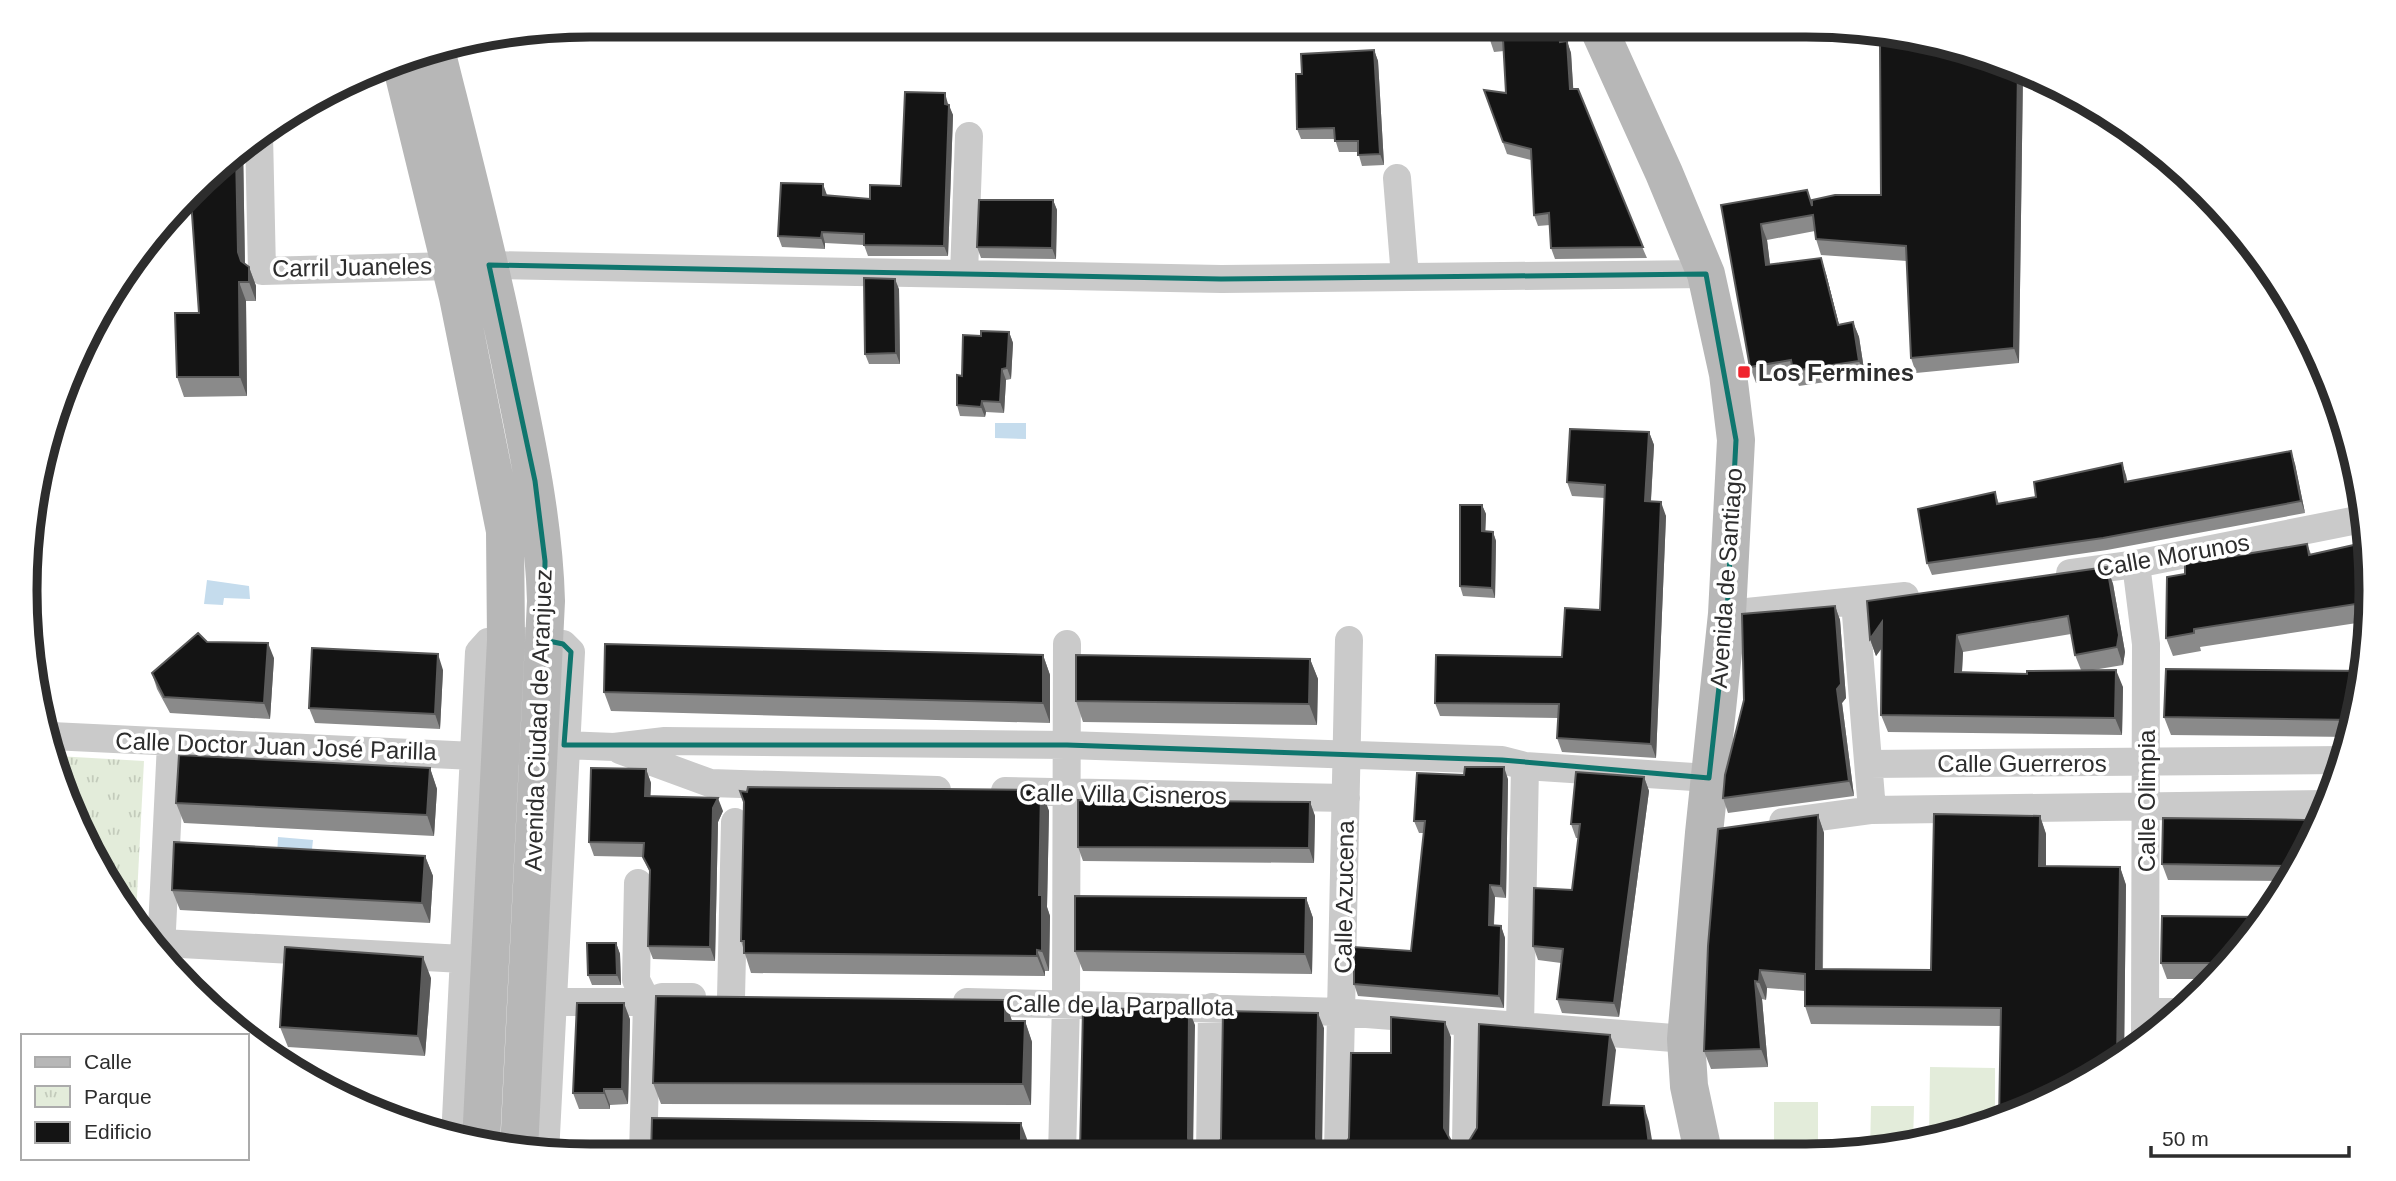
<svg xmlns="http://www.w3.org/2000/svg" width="2396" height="1181" font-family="Helvetica,sans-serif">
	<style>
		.park { fill: url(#park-tufts) }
		.garden { fill: #e3ecda }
		.water { fill: #c5dced }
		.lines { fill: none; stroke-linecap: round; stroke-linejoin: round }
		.street { stroke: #cacaca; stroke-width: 28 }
		.secondary { stroke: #b7b7b7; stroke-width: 38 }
		.wall { fill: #8a8a8a; fill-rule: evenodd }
		.shaded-wall { fill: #5a5a5a }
		.building { fill: #141414; stroke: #5a5a5a; stroke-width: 2 }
		.marked { fill: none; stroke: #0f766e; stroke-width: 5; stroke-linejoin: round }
		.poi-dot { fill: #f0242d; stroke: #fff; stroke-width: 2.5 }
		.labels { text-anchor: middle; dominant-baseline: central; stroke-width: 7; stroke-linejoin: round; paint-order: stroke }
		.street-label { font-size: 24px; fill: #2d2d2d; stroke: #fff }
		.poi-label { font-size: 24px; font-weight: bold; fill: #2d2d2d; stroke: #fff; text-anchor: start }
		.rim { fill: none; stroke: #2d2d2d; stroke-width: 9 }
	</style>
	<defs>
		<pattern id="park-tufts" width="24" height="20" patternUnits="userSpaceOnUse" patternTransform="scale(1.75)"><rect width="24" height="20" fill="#e3ecda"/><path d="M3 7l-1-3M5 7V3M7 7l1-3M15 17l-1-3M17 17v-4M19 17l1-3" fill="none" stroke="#c3cbbb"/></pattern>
	</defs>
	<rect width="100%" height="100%" fill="#fff"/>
	<path class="park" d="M57,756L144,761L136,915L83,840Z"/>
	<path class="garden" d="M1930,1067L1995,1068V1123L1929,1140Z
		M1774,1102H1818V1152H1774Z
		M1871,1106H1914L1913,1144L1870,1152Z"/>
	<path class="water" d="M995,423H1026V439L995,438Z
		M207,580L249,586L250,599L224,598L223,605L204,604Z
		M278,837L313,840L311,858L277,857Z"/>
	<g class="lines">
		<path class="street" d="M259,134L262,271L451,266
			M1397,178L1405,277
			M489,265L1221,279L1706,274
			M964,274L969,136
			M2136,564L2146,644L2145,1039
			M2070,573L2136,564L2367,518
			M1727,614L1905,596
			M51,736L474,756L564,745L614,747L665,741L1067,745L1502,760L1525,766L1709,778
			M620,750L710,783L937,790
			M1869,764L2343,760
			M1005,791L1346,798
			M1872,810L2327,804
			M1783,822L1872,810L1855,602
			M638,883L636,980L647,1002L643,1155
			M162,943L463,959
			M161,950L171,743
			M731,998L735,822
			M553,1002H647L662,997H692
			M967,1002L1341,1012L1686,1039
			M2145,1012H2176
			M1520,1026L1525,766
			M455,1139L479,652L488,642L506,640L563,644L571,652L545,1154
			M1466,1143L1468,1022
			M1338,1153L1349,640
			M1062,1154L1066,1004L1067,644
			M1210,1154L1212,1007"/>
		<path class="secondary" d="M1597,25L1664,173L1706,274L1728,374L1736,440L1727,614L1704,833L1686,1039L1689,1086L1703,1152
			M436,50C464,162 493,273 515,386C530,458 544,528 546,601L519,1150
			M400,59L458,297L505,531L506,640L481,1143"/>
	</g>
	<path class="wall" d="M1489,25H1561L1563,41H1567L1571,53L1573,89L1647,258L1555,259L1551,248L1550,225L1538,226L1534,215L1531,160L1507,154L1484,90L1506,93L1504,51L1494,52L1490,40Z
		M1952,44L2023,71L2019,363L1916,373L1911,358L1907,261L1821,255L1816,239L1815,231L1767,240L1770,265L1826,274L1839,325L1853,322L1859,337L1865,376L1799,386L1795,376L1756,383L1750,367L1721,205L1812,204L1881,195Z
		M1374,50L1378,61L1384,165L1362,166L1358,152H1339L1335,139H1301L1297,129L1302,74Z
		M948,105L953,115L948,256H868L864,245L825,243V249L782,247L778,236L827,196L870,199L901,186Z
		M243,145L245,264L249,267L256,286V301H246L247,396L184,397L177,377L199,313Z
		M1053,200L1057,210L1056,259L981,258L977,247Z
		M899,289L900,364H869L865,354Z
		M1009,332L1013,343L1011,379L1006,380L1004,413L986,412L985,417L960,416L957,405L962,376L981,336Z
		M1649,432L1654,445L1651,501L1666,516L1656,758L1562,752L1557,738L1558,718L1440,716L1435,703L1562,657L1600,610L1605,498L1572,496L1567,482Z
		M2122,463L2127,482L2295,464L2305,513L2107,550L1932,575L1927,563L1995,492L1999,504L2036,497Z
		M1482,505L1486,514L1485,531L1493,532L1496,541L1495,598L1463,596L1460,586Z
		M2367,542L2370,621L2200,647L2201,651L2173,656L2166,638L2307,544L2311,554Z
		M2107,567L2113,584L2125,652L2123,665L2093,670L2123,687L2122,735L1888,732L1881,715L1882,648L1876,656L1870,639ZM2071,634L2075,655L2081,670L2027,674L1962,672L1963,652Z
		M1835,606L1840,620L1846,698L1842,703L1854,796L1728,813L1723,798Z
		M207,642L274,658L270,719L170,713L157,689L152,673Z
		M1043,655L1050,675V723L611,711L604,692Z
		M1310,659L1318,679L1317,725L1083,722L1076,701Z
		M443,670L440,729L315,723L309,708Z
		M2363,671L2352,737L2171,735L2164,717Z
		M430,768L437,789L434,836L184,823L176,803Z
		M646,769L651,783L650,796L723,811L718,822L715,961L653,959L648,946L650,873L643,857L594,856L589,842Z
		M1644,777L1649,791L1619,1017L1562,1013L1557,999L1561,963L1538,960L1533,946L1572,890L1579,838H1576L1571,824Z
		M1508,779L1506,898L1495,897L1494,925L1501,926L1505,938L1504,1008L1358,996L1354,984L1411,951L1424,833H1419L1414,821Z
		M1041,790L1049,811L1047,907L1050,916L1049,971H1045V976L751,973L741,941Z
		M1310,802L1315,816L1314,863L1083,861L1078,847Z
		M1818,815L1824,833L1823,969L1931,970L2040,816L2046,834V866L2120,867L2126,885L2124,1058L2120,1061L2001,1026L1811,1024L1805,1006V991L1767,988L1766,1000L1762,999L1768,1067L1711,1069L1704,1051Z
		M2313,840L2286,881L2168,880L2162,864Z
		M425,856L433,876L430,923L180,910L172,890Z
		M1306,898L1313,918L1312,974L1083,971L1075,951Z
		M616,943L620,954L621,985H592L588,975Z
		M2161,963H2231L2213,979H2167Z
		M431,978L425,1056L288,1047L280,1027Z
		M1005,1000L1012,1021H1025L1032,1042L1031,1105L661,1104L653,1083Z
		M630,1019L628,1104L610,1105V1109H579L573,1093Z"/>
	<path class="shaded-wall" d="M1558,25H1561L1564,53L1560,42Z
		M1567,41L1571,53L1574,100L1570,89Z
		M1374,50L1378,61L1384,165L1380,154Z
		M2018,68L2023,71L2019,363L2014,348Z
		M945,93L948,104V114L945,104Z
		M949,105L953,115L948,256L944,246Z
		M243,145L245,271L238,252L236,152Z
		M823,184L827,195L826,206L823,195Z
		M1053,200L1057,210L1056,259L1052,248Z
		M1761,224L1767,240L1772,280L1766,265Z
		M822,232L825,243V249L821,238Z
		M1821,258L1826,274L1843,340L1838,325Z
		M249,267L256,286V301L249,282Z
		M895,279L899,289L900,364L896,353Z
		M239,282L246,301L247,396L240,377Z
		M1853,322L1859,337L1865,376L1859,361Z
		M1009,332L1013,343L1011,379L1007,368Z
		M1002,369L1006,380L1004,413L1000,402Z
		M982,401L986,412L985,417L981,407Z
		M1649,432L1654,445L1650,515L1645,501Z
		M2291,451L2295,464L2305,513L2301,501Z
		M2122,463L2126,475L2130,494L2125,482Z
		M1661,502L1666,516L1656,758L1651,744Z
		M1482,505L1486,514L1485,541L1482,531Z
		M1493,532L1496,541L1495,598L1492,588Z
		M2107,567L2113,584L2125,652L2123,665L2117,647Z
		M1835,606L1840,620L1846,698L1842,703L1854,796L1849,781L1837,689Z
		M1882,622L1888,639L1876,656L1870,639Z
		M1957,635L1963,652L1961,689L1955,672Z
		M268,643L274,658L270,719L264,703Z
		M438,654L443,670L440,729L435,714Z
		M1043,655L1050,675V723L1043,703Z
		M1310,659L1318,679L1317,725L1309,704Z
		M2116,670L2123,687L2122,735L2115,718Z
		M1504,767L1508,779L1506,898L1501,886Z
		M430,768L437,789L434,836L427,815Z
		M646,769L651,783L650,809L645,796Z
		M1644,777L1649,791L1619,1017L1614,1003Z
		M1041,790L1049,811L1047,907L1050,916L1049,971L1042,951L1039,895Z
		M718,798L723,811L718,822L715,961L710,947L713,808Z
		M1310,802L1315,816L1314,863L1309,848Z
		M1818,815L1824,833L1822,987L1816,969Z
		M2040,816L2046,834V884L2039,866Z
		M425,856L433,876L430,923L422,903Z
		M2120,867L2126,885L2124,1058L2117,1062Z
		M1490,885L1495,897L1493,937L1489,925Z
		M1306,898L1313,918L1312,974L1305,954Z
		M1501,926L1505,938L1504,1008L1499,996Z
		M616,943L620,954L621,985L617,975Z
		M1037,950L1045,971V976L1037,956Z
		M423,957L431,978L425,1056L418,1036Z
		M1760,970L1767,988L1766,1000L1759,982Z
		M1755,981L1762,999L1768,1067L1761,1049Z
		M1005,1000L1012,1021H1005Z
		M624,1003L630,1019L628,1104L622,1089Z
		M1189,1010L1195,1025L1193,1154L1188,1138Z
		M1318,1013L1324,1028L1322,1153L1316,1137Z
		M1025,1021L1032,1042L1031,1105L1023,1084Z
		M1445,1022L1451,1037L1449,1143L1444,1128Z
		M1610,1035L1616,1050L1608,1120L1603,1105Z
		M604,1089L610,1105V1109L604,1093Z
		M1644,1106L1649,1122L1654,1152H1650Z
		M1021,1123L1030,1147V1154H1021Z"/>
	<path class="building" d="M1489,25H1558L1560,42L1567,41L1570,89H1578L1643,247L1551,248L1549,213L1534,215L1531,149L1503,142L1484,90L1506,93L1503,39L1490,40Z
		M1938,41L1952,44L2018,68L2014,348L1911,358L1906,246L1816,239L1813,215L1761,224L1766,265L1821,258L1838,325L1853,322L1859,361L1793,371L1791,360L1750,367L1721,205L1807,190L1812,206V200L1835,195H1881L1880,42Z
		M1374,50L1380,154L1358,155V141H1335L1334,128L1297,129L1296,74H1302L1301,54Z
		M905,92L945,93V104L949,105L944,246L864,245V234L822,232L821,238L778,236L781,183L823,184V195L870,199V185L901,186Z
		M236,152L238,252L241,261L249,267V282H239L240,377H177L175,313H199L191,200Z
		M979,200H1053L1052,248L977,247Z
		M864,278L895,279L896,353L865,354Z
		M981,331L1009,332L1007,368L1002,369L1000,402L982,401L981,407L957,405V375L962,376L963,335L981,336Z
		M1570,429L1649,432L1645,501L1661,502L1651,744L1557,738L1559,704L1435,703L1436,655L1562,657L1565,608L1600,610L1605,485L1567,482Z
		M2291,451L2301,501L2103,538L1927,563L1918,509L1995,492L1997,504L2036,497L2034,482L2122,463L2125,482Z
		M1460,505H1482V531L1493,532L1492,588L1460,586Z
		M2367,542L2369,602L2194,629V633L2166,638L2167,577L2185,574V564L2307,544L2309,555Z
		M2107,567L2119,635L2117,647L2075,655L2068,616L1957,635L1955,672L2027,674V671L2116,670L2115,718L1881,715L1882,622L1870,639L1867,601Z
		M1835,606L1841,684L1837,689L1849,781L1723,798L1725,775L1744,700L1742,614Z
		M198,633L207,642L268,643L264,703L164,697L152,673Z
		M605,644L1043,655V703L604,692Z
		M312,648L438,654L435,714L309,708Z
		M1076,655L1310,659L1309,704L1076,701Z
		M2166,669L2363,671L2355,720L2164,717Z
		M179,755L430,768L427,815L176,803Z
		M1465,767H1504L1501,886L1490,885L1489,925L1501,926L1499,996L1354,984V947L1411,951L1425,821H1414L1417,773L1464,775Z
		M591,768L646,769L645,796L718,798L713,808L710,947L648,946L650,870L643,857L644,843L589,842Z
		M1576,772L1644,777L1614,1003L1557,999L1563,949L1533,946L1534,888L1572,890L1580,824H1571Z
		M748,787L1041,790L1039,895H1042V951L1037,950V956L744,953V941H741L744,802L740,791L747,792Z
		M1078,800L1310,802L1309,848L1078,847Z
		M1934,814L2040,816L2039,866L2120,867L2117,1062L1999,1121L2001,1008L1805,1006V974L1760,970L1759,982L1755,981L1761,1049L1704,1051L1708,946L1718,829L1818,815L1816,969L1931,970Z
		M2163,818L2321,820L2313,840L2296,866L2162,864Z
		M174,842L425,856L422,903L172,890Z
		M1075,896L1306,898L1305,954L1075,951Z
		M2162,916L2262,917L2231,963H2161Z
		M587,943H616L617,975H588Z
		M285,947L423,957L418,1036L280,1027Z
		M656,996L1005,1000V1021H1025L1023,1084L653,1083Z
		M577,1003H624L622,1089H604V1093H573Z
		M1083,1008L1189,1010L1188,1138L1190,1147L1201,1154H1080Z
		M1223,1011L1318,1013L1316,1137L1318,1146L1330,1153L1209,1154L1213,1152L1221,1139Z
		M1391,1017L1445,1022L1444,1128L1451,1141L1459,1144L1469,1141L1477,1128L1479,1024L1610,1035L1603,1105L1644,1106L1650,1152L1334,1153L1341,1152L1349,1138L1351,1053H1391Z
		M652,1118L1021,1123V1154L651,1155Z"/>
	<path class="marked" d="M489,265L1221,279L1706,274L1736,440L1727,614L1709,778L1502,760L1067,745H564L571,652L563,644L544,640L545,561L535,481Z"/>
	<rect class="poi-dot" x="1737" y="365" width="14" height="14" rx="3.5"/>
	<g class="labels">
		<g class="street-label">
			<text transform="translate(352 267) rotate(-1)">Carril Juaneles</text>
			<text transform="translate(2173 555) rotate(-10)">Calle Morunos</text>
			<text transform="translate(1726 578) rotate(-86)">Avenida de Santiago</text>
			<text transform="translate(538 720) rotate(-88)">Avenida Ciudad de Aranjuez</text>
			<text transform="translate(276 746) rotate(2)">Calle Doctor Juan José Parilla</text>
			<text x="2022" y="763">Calle Guerreros</text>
			<text transform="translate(1123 794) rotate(1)">Calle Villa Cisneros</text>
			<text transform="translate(2146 801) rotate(-90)">Calle Olimpia</text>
			<text transform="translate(1344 897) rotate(-89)">Calle Azucena</text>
			<text transform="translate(1120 1005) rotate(1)">Calle de la Parpallota</text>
		</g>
		<g class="poi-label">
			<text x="1758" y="372">Los Fermines</text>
		</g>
	</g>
	<path d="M0 0H2396V1181H0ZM590 37H1806A553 553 0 0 1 2359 590V591A553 553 0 0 1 1806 1144H590A553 553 0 0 1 37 591V590A553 553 0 0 1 590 37Z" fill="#fff" fill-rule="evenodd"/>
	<path class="rim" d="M590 37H1806A553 553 0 0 1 2359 590V591A553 553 0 0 1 1806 1144H590A553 553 0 0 1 37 591V590A553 553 0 0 1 590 37Z"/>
	<rect x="21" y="1034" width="228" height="126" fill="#ffffff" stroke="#ababab" stroke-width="2"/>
	<rect x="35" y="1057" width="35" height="10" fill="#b7b7b7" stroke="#ababab" stroke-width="2"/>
	<text x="84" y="1069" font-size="21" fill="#2d2d2d">Calle</text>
	<rect x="35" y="1086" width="35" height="21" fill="url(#park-tufts)" stroke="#ababab" stroke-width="2"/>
	<text x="84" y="1104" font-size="21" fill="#2d2d2d">Parque</text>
	<rect x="35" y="1122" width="35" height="21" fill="#141414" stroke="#ababab" stroke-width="2"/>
	<text x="84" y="1139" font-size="21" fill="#2d2d2d">Edificio</text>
	<path d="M2151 1146v10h198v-10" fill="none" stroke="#2d2d2d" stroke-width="3.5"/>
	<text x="2162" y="1146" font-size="21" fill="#2d2d2d" stroke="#ffffff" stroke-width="5" paint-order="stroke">50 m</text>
</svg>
